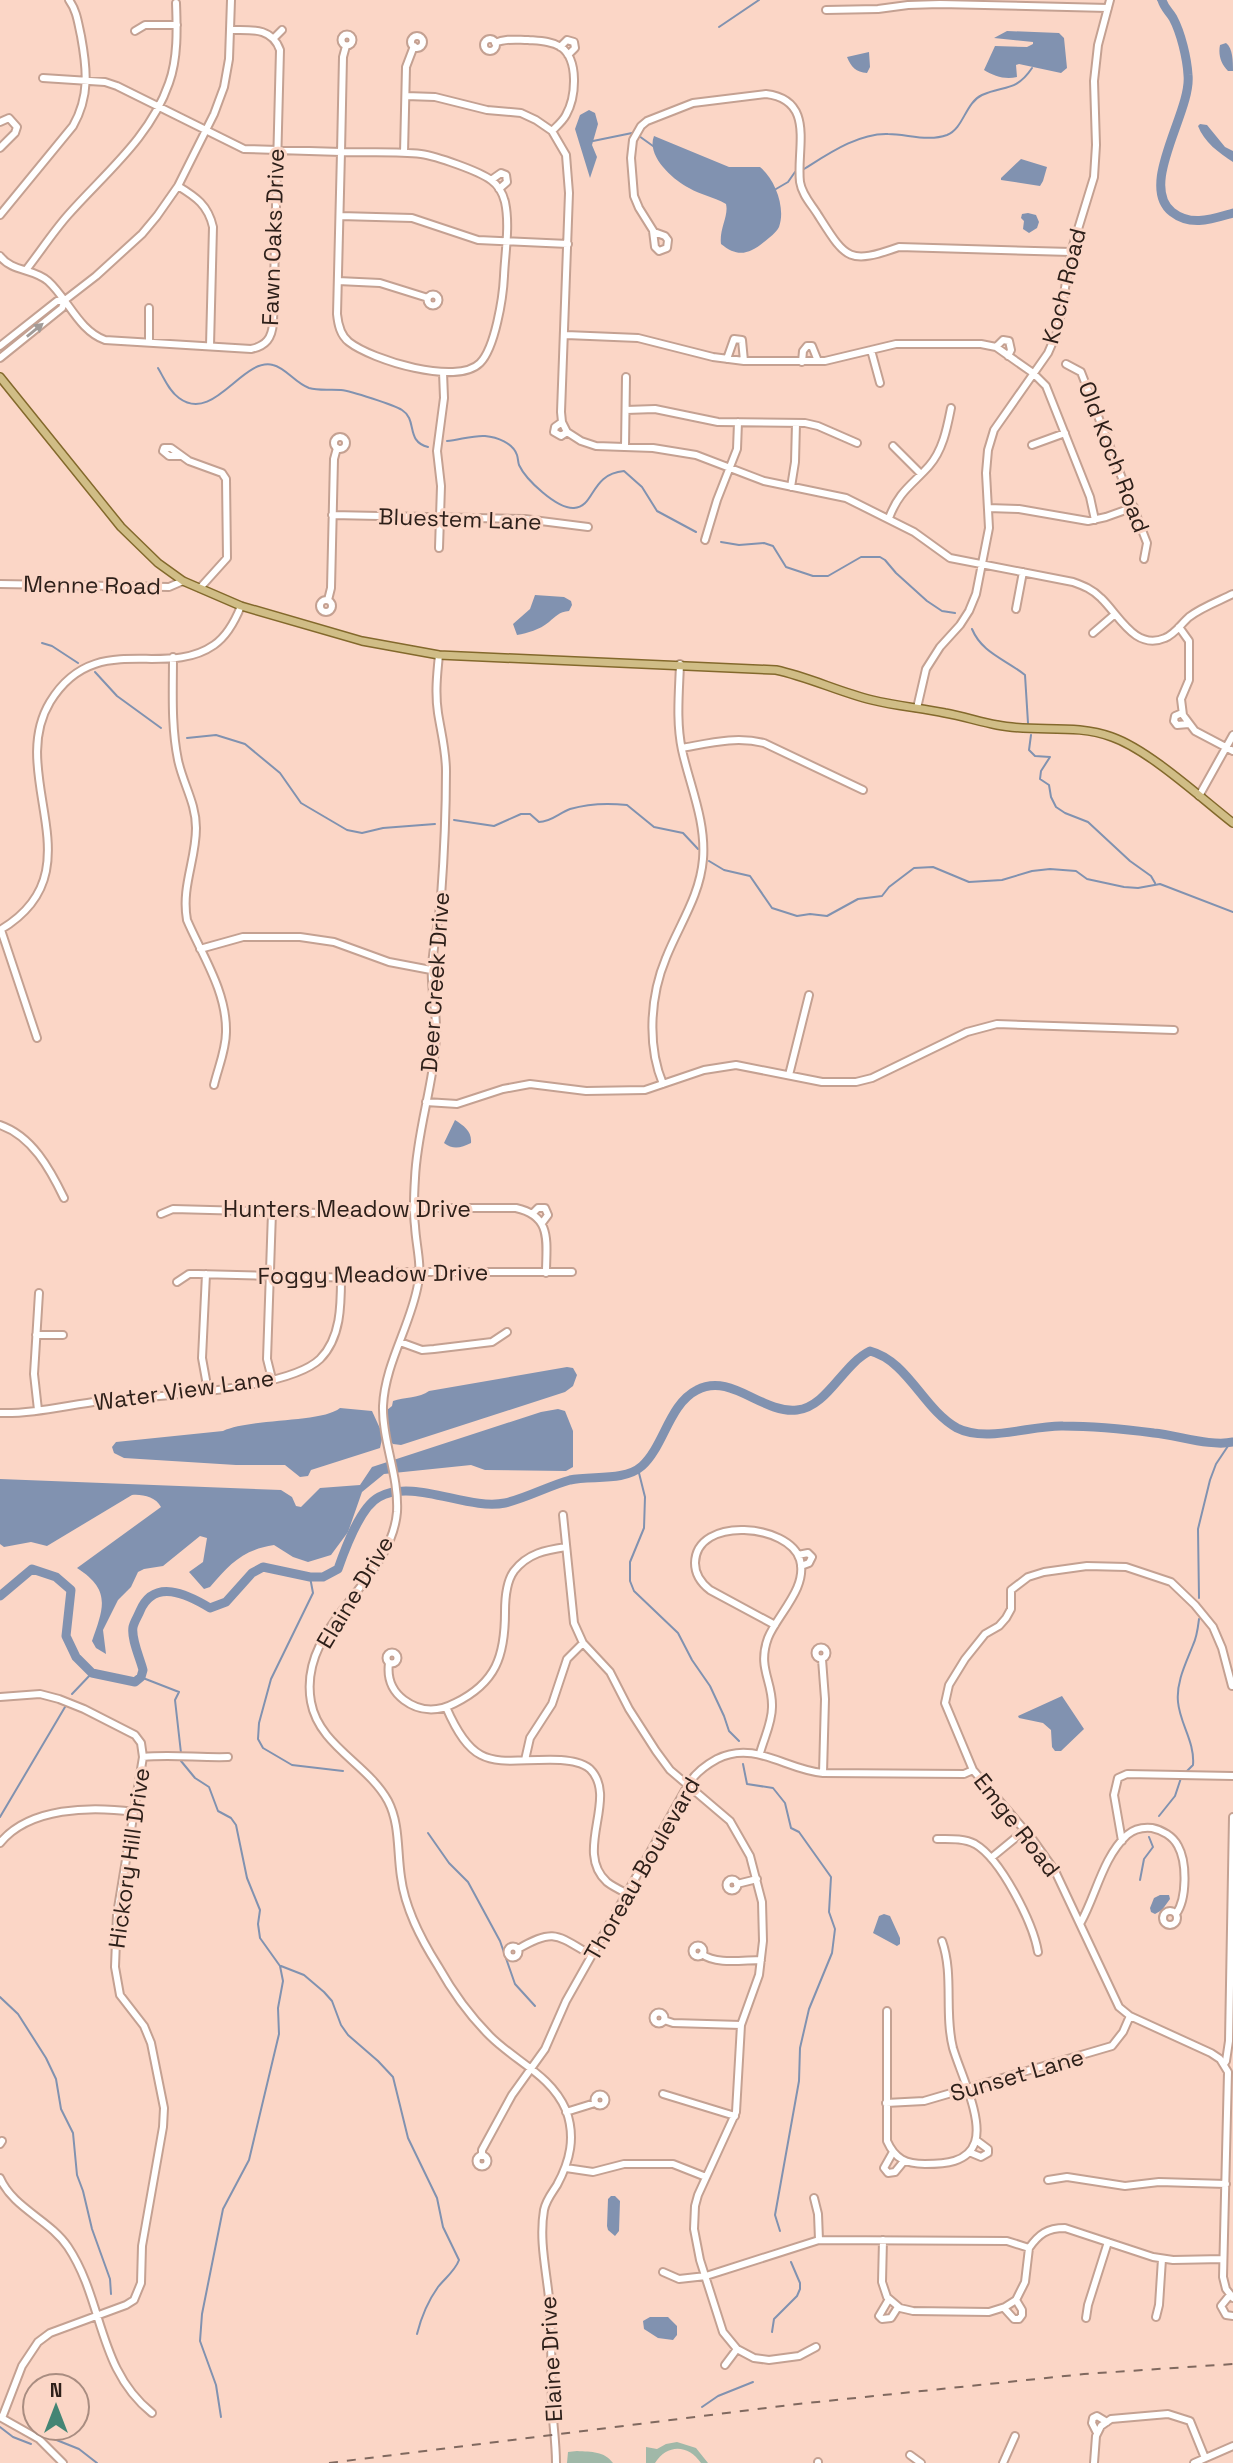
<svg xmlns="http://www.w3.org/2000/svg" width="1233" height="2463" font-family="'Space Grotesk',sans-serif">
	<style>
		.green { fill: #a0b8a8 }
		.water { fill: #8192b0 }
		.lines { fill: none; stroke-linecap: round; stroke-linejoin: round }
		.stream { stroke: #8192b0; stroke-width: 2 }
		.river { stroke: #8192b0; stroke-width: 9 }
		.minor-casing { stroke: #c4a192; stroke-width: 10 }
		.major-casing { stroke: #83692c; stroke-width: 10 }
		.minor { stroke: #fff; stroke-width: 6 }
		.major { stroke: #d0bd86; stroke-width: 7 }
		.rail { stroke: #80695f; stroke-width: 2; stroke-dasharray: 9 9; stroke-linecap: butt }
		.oneway { fill: #a19b98 }
		.labels { text-anchor: middle; dominant-baseline: central; stroke-width: 6; stroke-linejoin: round; paint-order: stroke }
		.street-label { font-size: 23px; fill: #2e201a; stroke: #fbd6c6 }
	</style>
	<rect width="100%" height="100%" fill="#fbd6c6"/>
	<path class="green" d="M677,2442L696,2448L708,2463H701C688,2444 667,2444 655,2463H646V2447L657,2449L666,2444Z
		M577,2451C592,2452 604,2451 613,2463H567L568,2452Z"/>
	<path class="water" d="M1007,31L1059,33L1064,38L1067,68L1061,73L1019,64L1016,65L1017,77C1005,80 994,76 984,70L995,46L1027,47L1033,44V42L994,38Z
		M1226,43C1233,48 1233,62 1233,71H1228C1221,64 1218,55 1220,45Z
		M869,52L870,67L867,73C856,72 851,67 847,57Z
		M589,110L595,113L598,124L592,145L597,157L590,178L575,129L580,115Z
		M1200,124L1207,125L1225,147L1233,151V162C1219,153 1204,142 1198,126Z
		M654,136L729,167H760C775,179 786,208 779,227C776,233 769,238 764,242C748,255 737,257 721,244C719,229 729,216 726,204C714,197 701,195 689,188C673,180 646,156 654,136Z
		M1021,159L1047,167L1043,181L1040,186L1001,180V178Z
		M1028,213L1036,215L1039,222L1037,228L1029,233L1023,229L1024,221L1021,218L1022,214Z
		M535,595L564,597L571,601L572,605L569,611C559,612 556,616 549,622C539,630 528,633 517,635L513,624L530,609Z
		M455,1120C464,1126 472,1131 471,1143C461,1148 453,1150 444,1143Z
		M567,1367L573,1368L577,1375L573,1386L565,1392L401,1445L393,1444L390,1441L386,1417L387,1410L392,1406L393,1401C404,1397 420,1398 429,1391Z
		M340,1408L372,1411L383,1435L380,1448L311,1470L308,1476L300,1477L285,1465H236L124,1458L114,1453L112,1447L116,1442L223,1431C251,1418 322,1423 340,1408Z
		M558,1409L565,1411L573,1431V1467L566,1471L485,1470L471,1465L384,1474L362,1492L348,1532L331,1555L308,1562L293,1557L274,1545C242,1550 230,1564 210,1587L204,1589L189,1572L203,1562L207,1538L200,1536L163,1566L144,1569L138,1572L131,1587L118,1600L103,1630L106,1654L96,1648L92,1641C104,1607 111,1590 77,1568L161,1507C156,1497 142,1494 132,1495L47,1546L31,1542L4,1547L0,1544V1479L281,1490L292,1497L296,1506L301,1507L320,1488L360,1485L372,1467L541,1412Z
		M1062,1696L1084,1729L1061,1751H1055L1052,1747L1051,1730L1043,1723L1019,1718L1018,1716Z
		M1160,1895H1169L1170,1899L1162,1910L1155,1914L1151,1912L1150,1908L1154,1898Z
		M884,1914L890,1916L900,1938V1944L897,1946L873,1933L879,1916Z
		M611,2196H615L620,2201L619,2231L615,2236L608,2230L607,2226L608,2199Z
		M650,2317H668L677,2326V2335L673,2340L658,2338L644,2329L643,2321Z"/>
	<g class="lines">
		<path class="stream" d="M1158,0L1164,7
			M719,27L759,0
			M639,136L653,146
			M593,141L632,133
			M804,169C828,154 858,133 888,134C907,134 928,142 947,135C964,128 965,103 982,95C1004,85 1016,92 1032,68
			M776,189L788,182L795,172
			M158,368C164,378 169,391 179,398C214,424 242,357 273,365C286,368 295,383 309,388C319,391 330,389 341,390C351,391 394,405 402,410C418,420 405,441 428,447
			M447,441C459,440 474,435 485,436C497,437 513,443 517,455C518,458 518,462 519,465C526,480 557,509 574,508C595,507 590,474 624,471L642,487L657,511L696,532
			M721,542L739,545L764,543L773,546L786,567L813,576H828L861,557H880L885,560L896,573L927,601L942,611L955,613
			M972,629C982,653 1005,659 1025,675L1028,723
			M42,643L52,646L78,663
			M95,672L117,696L161,728
			M1031,735L1029,750L1035,756L1050,757L1041,771L1040,779L1049,785L1051,797L1056,807L1065,813L1088,822L1130,861L1151,876L1155,883
			M187,738L216,735L245,744L280,773L301,803L347,830L362,833L383,828L435,824
			M454,820L494,826L521,814H530L539,822C551,822 559,813 570,809C587,804 609,803 627,805L654,827L683,833L698,849
			M709,861L724,870L750,876L772,908L797,916L810,914L827,916L858,899L882,896L889,887L914,868L933,867L969,882L1002,880L1032,871L1050,869L1076,871L1087,879L1124,887L1138,888L1160,884L1233,912
			M638,1469L645,1497L644,1528L630,1562V1581L634,1591L678,1633L692,1660L710,1686L724,1716L729,1731L739,1741
			M310,1577L313,1593L271,1679L259,1723L258,1739L263,1748L292,1765L343,1771
			M1199,1598L1198,1529L1210,1480L1216,1464L1230,1443
			M135,1682L143,1678L179,1692L175,1700L181,1753
			M72,1694L92,1673
			M181,1761L195,1778L209,1787L218,1811L231,1818L236,1825L247,1878L260,1910L258,1924L260,1938L280,1966L283,1981L278,2008L279,2034L249,2160L223,2209L202,2314L200,2341L216,2385L221,2417
			M743,1764L747,1784L773,1788L785,1803L791,1828L799,1832L831,1877L829,1912L835,1929L832,1953L809,2009L800,2048L799,2081L775,2215L780,2231
			M1185,1773L1193,1765C1195,1742 1180,1724 1178,1702C1176,1682 1186,1663 1193,1645C1197,1637 1198,1627 1199,1619
			M1159,1816L1175,1796L1181,1778
			M0,1817L65,1707
			M428,1833L449,1863L468,1882L500,1941L515,1984L535,2006
			M1140,1880L1144,1859L1153,1847L1149,1837
			M281,1966L304,1975L324,1992L332,2001L341,2025L348,2035L378,2061L393,2077L408,2138L437,2198L443,2227L459,2260C455,2271 445,2278 438,2287C428,2301 421,2318 417,2334
			M0,1997L18,2014L46,2058L56,2079L61,2109L73,2133L77,2175L83,2191L92,2229L110,2279L111,2294
			M772,2332L774,2319L797,2296L800,2289V2283L791,2262
			M702,2407L718,2396L753,2382
			M0,2427L13,2437L31,2444
			M44,2435L79,2449L97,2463"/>
		<path class="river" d="M1162,0C1164,8 1169,11 1173,18C1181,33 1187,58 1188,75C1192,111 1138,185 1172,212C1191,227 1212,219 1233,213
			M0,1596L32,1569L56,1577L71,1590L66,1636L76,1657L92,1673L135,1682L141,1677L143,1670C140,1658 131,1639 133,1627C134,1622 138,1616 140,1611C154,1578 187,1594 210,1608L226,1602L252,1573L263,1567L310,1577H323L338,1569C345,1549 360,1507 379,1497C414,1478 468,1511 505,1503C527,1498 548,1486 570,1480C591,1475 624,1482 642,1466C664,1446 669,1404 697,1390C731,1372 762,1414 797,1410C827,1407 843,1364 870,1351C908,1361 923,1409 957,1428C986,1443 1032,1425 1063,1426C1093,1426 1124,1429 1154,1433C1177,1435 1211,1447 1233,1442"/>
		<defs>
			<path id="minor" d="M826,10L878,9L908,5L940,4L1108,8
				M135,31L145,25H177
				M341.5 40a5.5 5.5 0 1 1 11 0a5.5 5.5 0 1 1-11 0Z
				M411 42a6 6 0 1 1 12 0a6 6 0 1 1-12 0Z
				M274,38L282,30
				M484 45a6 6 0 1 1 12 0a6 6 0 1 1-12 0Z
				M495,43C506,38 517,40 528,40C540,41 551,41 561,47C579,60 576,97 566,115C563,121 557,126 552,131
				M560,47L567,40L574,42L575,48L568,55
				M43,78L105,82L117,86L244,149L341,152L343,57L346,46
				M406,96L435,97L487,110L521,113L536,120L552,131L566,155L569,193L561,412L562,422L567,432L581,441L596,446L653,448L696,455L764,481L846,498L914,532L950,558L1073,582C1084,586 1092,589 1101,598C1119,615 1135,651 1165,638C1175,634 1181,624 1189,617C1202,607 1219,601 1233,594
				M0,122L9,118L17,127L15,133L0,148
				M341,152C367,153 395,151 421,154C436,156 479,171 491,180C498,185 503,194 505,202C510,225 505,253 504,276C503,298 495,348 480,363C457,386 372,360 349,342C340,335 338,324 337,314Z
				M404,153L406,67L414,46
				M491,180L501,173L506,175L507,182L499,189
				M178,186C196,197 208,205 213,227L210,346
				M0,215L73,126C90,96 87,69 81,36C78,23 77,11 69,0
				M340,216L412,218L478,240L568,244
				M653,231L655,247L659,251L667,248L668,240L665,236L654,232L639,208L634,196L631,158L633,140L641,126L647,121L693,103L766,94C816,100 796,149 800,182C802,195 812,205 818,215C846,259 848,265 899,247L1071,252
				M0,256C12,272 33,268 48,281C68,299 79,331 105,340L251,349C266,346 272,338 273,323L280,50C272,27 251,30 230,30
				M26,270C40,252 53,232 68,215C105,173 150,138 169,83C178,58 177,29 176,3
				M338,281L380,283L428,298
				M427.5 300a5.5 5.5 0 1 1 11 0a5.5 5.5 0 1 1-11 0Z
				M566,335L638,338L713,357L744,361H825L896,344H981L996,347L1033,373L1046,386L1090,497L1095,520
				M149,342V308
				M0,346L57,301L65,300L96,276L142,234L157,216L178,186L214,114L224,87L229,59L231,0
				M996,347L1003,340L1009,341L1011,350L1008,356
				M871,350L880,383
				M0,358L62,308L65,300
				M727,359L734,339L742,340L744,361
				M802,362L803,351L807,346H812L818,361
				M1066,364L1081,372L1147,543L1144,559
				M626,410L655,409L718,422L805,423L818,426L857,443
				M562,422L555,427L554,432L561,436L567,432
				M334 443a6 6 0 1 1 12 0a6 6 0 1 1-12 0Z
				M1032,445L1065,433
				M893,446L920,473
				M625,447L626,377
				M181,456H169L163,451L164,448H171L189,461L222,473L226,479L227,558L200,588
				M791,487L795,462L796,423
				M988,508L1019,509L1088,521L1106,517L1134,507
				M332,515L525,519L588,527
				M889,518C899,491 912,485 929,466C943,450 947,428 951,408
				M705,540L717,500L737,449L738,422
				M439,548L441,486L437,451L444,398L443,372
				M0,584L169,587L183,581
				M328,600L331,588L334,459L337,448
				M320 606a6 6 0 1 1 12 0a6 6 0 1 1-12 0Z
				M1016,609L1023,572
				M1179,627L1189,641V680L1181,699L1183,715L1195,731L1233,751
				M1093,633L1115,614
				M439,655C437,674 435,694 438,713C441,732 446,751 446,771C446,812 444,856 441,897C439,920 434,942 432,965C430,988 437,1010 436,1033C435,1082 417,1129 415,1178C414,1194 413,1211 415,1226C416,1246 422,1264 418,1284C411,1325 385,1363 383,1406C382,1441 399,1475 397,1512C391,1583 297,1625 311,1702C319,1746 368,1764 388,1801C400,1824 397,1851 401,1877C405,1909 421,1939 438,1966C452,1991 470,2016 490,2036C516,2062 551,2075 566,2110C576,2137 570,2161 557,2185C552,2193 546,2200 544,2210C539,2239 546,2269 549,2298C552,2333 551,2369 552,2405C553,2424 556,2443 556,2463
				M173,657C173,691 171,726 178,760C183,784 196,803 196,828C196,860 181,887 187,920C202,955 227,992 226,1032C226,1050 218,1068 214,1085
				M917,708L926,669L940,647L960,625L969,611L976,594L989,528L986,473L988,450L994,430L1048,353L1058,330L1071,252L1094,177L1096,145L1094,81L1098,45L1110,0
				M1182,713L1175,716L1174,721L1177,725L1189,724
				M682,748C710,743 736,736 764,743L863,790
				M1199,796L1233,735
				M0,930C100,871 5,777 50,702C95,628 164,680 214,645C227,636 235,621 241,606
				M1,930L37,1038
				M200,949L243,937H300L334,942L389,962L431,970
				M789,1075L809,995
				M663,1084C647,1046 650,996 666,958C679,925 700,896 703,859C706,821 690,786 682,750C676,722 679,693 680,664
				M426,1102L457,1104L503,1089L530,1084L586,1091L645,1090L704,1070L736,1065L822,1082H856L872,1078L967,1032L997,1024L1174,1030
				M0,1125C32,1136 50,1169 64,1198
				M161,1214L173,1209L360,1214L392,1208H516C553,1216 546,1243 546,1273
				M532,1214L538,1208H545L548,1215L542,1223
				M206,1274L202,1358L208,1391
				M177,1282L189,1274H198L360,1278L402,1272H572
				M36,1335H63
				M400,1342L422,1350L434,1349L492,1342L507,1332
				M272,1379L267,1359L272,1212
				M38,1410L34,1374L39,1293
				M0,1413C33,1414 68,1405 101,1401C149,1396 287,1391 320,1359C341,1338 341,1305 341,1278
				M563,1515L574,1623L583,1643L610,1672L629,1709L656,1751L670,1770L730,1821L750,1856L762,1902L763,1941L759,1975L741,2025L736,2112L698,2195L695,2206L694,2229L700,2260L723,2332L737,2349L754,2358L769,2360L799,2356L816,2347
				M798,1555L808,1553L812,1557L809,1563L801,1566
				M815.5 1653a5.5 5.5 0 1 1 11 0a5.5 5.5 0 1 1-11 0Z
				M386.5 1658a5.5 5.5 0 1 1 11 0a5.5 5.5 0 1 1-11 0Z
				M822,1659L825,1699L823,1773
				M389,1663C387,1678 392,1691 404,1700C420,1712 438,1712 455,1703C496,1683 505,1656 505,1612C505,1598 506,1582 514,1571C528,1553 546,1550 566,1547
				M1232,1686L1222,1648L1213,1627L1195,1605L1171,1582L1126,1567L1087,1566L1044,1572L1028,1577L1011,1590V1609L1006,1618L999,1626L985,1634L965,1659L949,1685L945,1703L973,1770L1033,1840L1055,1871L1119,2007L1130,2016L1211,2053L1220,2059L1228,2072L1223,2277L1226,2289L1233,2298
				M0,1697L40,1694L59,1699L84,1709L135,1735L141,1743L143,1757L117,1914L115,1967L120,1995L144,2026L151,2043L164,2108L163,2127L142,2246L141,2283L134,2300L126,2305L50,2333L38,2342L22,2366L2,2418
				M446,1707C476,1776 496,1758 560,1760C570,1761 582,1762 590,1769C619,1798 573,1851 607,1882C612,1886 620,1890 626,1893
				M760,1753C764,1738 772,1723 772,1707C773,1681 757,1668 768,1638C777,1615 808,1588 800,1560C790,1524 696,1515 695,1563C695,1575 701,1583 710,1590L775,1625
				M143,1757C170,1754 200,1758 228,1757
				M525,1760L530,1738L552,1704L567,1659L583,1643
				M937,1839C949,1839 964,1838 975,1844C1001,1859 1033,1923 1038,1952
				M1122,1841L1114,1795L1118,1778L1127,1774L1233,1776
				M0,1843C29,1807 91,1806 134,1812
				M991,1858L1025,1830
				M726.5 1885a5.5 5.5 0 1 1 11 0a5.5 5.5 0 1 1-11 0Z
				M737,1884L757,1879
				M1163 1918a7 7 0 1 1 14 0a7 7 0 1 1-14 0Z
				M1081,1922C1096,1895 1103,1857 1127,1835C1134,1829 1142,1827 1152,1828C1162,1830 1173,1836 1178,1846C1187,1862 1187,1899 1176,1914
				M692.5 1951a5.5 5.5 0 1 1 11 0a5.5 5.5 0 1 1-11 0Z
				M507.5 1952a5.5 5.5 0 1 1 11 0a5.5 5.5 0 1 1-11 0Z
				M518,1949C554,1928 557,1935 591,1955
				M702,1954C716,1965 743,1960 761,1960
				M887,2011V2141C895,2159 906,2164 925,2164C944,2164 968,2163 975,2142C983,2118 960,2072 953,2048C944,2013 954,1975 942,1941
				M653.5 2018a5.5 5.5 0 1 1 11 0a5.5 5.5 0 1 1-11 0Z
				M664,2020L673,2023L741,2025
				M1224,2064L1226,2061L1229,2041L1233,1817
				M663,2094L735,2116
				M594.5 2100a5.5 5.5 0 1 1 11 0a5.5 5.5 0 1 1-11 0Z
				M886,2103L924,2101L1112,2046L1123,2032L1130,2016
				M566,2112L595,2103
				M0,2144L2,2141
				M893,2152L884,2168L888,2173L895,2172L904,2161
				M969,2152L981,2157L988,2153V2149L976,2140
				M476.5 2161a5.5 5.5 0 1 1 11 0a5.5 5.5 0 1 1-11 0Z
				M482,2156V2150L512,2095L545,2049L566,2001L688,1785C695,1773 704,1766 717,1759C755,1740 786,1770 823,1773L964,1774L973,1770
				M566,2168L593,2172L624,2164H673L706,2177
				M0,2178C13,2208 50,2220 68,2247C104,2301 97,2369 152,2413
				M1048,2180L1067,2177L1125,2186L1159,2182L1226,2184
				M814,2198L818,2214L819,2240
				M883,2240L882,2282L887,2297L900,2308L913,2311L989,2312L1005,2307L1016,2300L1025,2282L1029,2248
				M663,2272L679,2279L706,2276L819,2240L1007,2241L1029,2248C1039,2234 1047,2228 1065,2228L1153,2257L1173,2260L1223,2259
				M1230,2295L1221,2306L1226,2315L1233,2316
				M889,2299L879,2316L882,2319L891,2318L898,2307
				M1004,2308L1014,2319H1019L1022,2315V2310L1016,2300
				M1156,2317L1159,2305L1162,2259
				M1086,2318L1088,2305L1108,2242
				M725,2365L737,2349
				M0,2417L39,2439L63,2463
				M1097,2433L1092,2423L1093,2418L1097,2416L1107,2422
				M910,2455L921,2463
				M818,2462V2463
				M1003,2463L1015,2436
				M1094,2463L1096,2436L1101,2426L1111,2419L1168,2414L1190,2421L1205,2458
				M1194,2463L1233,2446"/>
			<path id="major" d="M0,377L121,527L158,563L183,581L241,606L362,641L439,655L776,670C809,677 839,692 872,700C896,706 921,708 945,713C963,716 980,722 997,725C1035,733 1075,723 1112,737C1149,750 1201,798 1233,823"/>
		</defs>
		<use href="#minor" class="minor-casing"/>
		<use href="#major" class="major-casing"/>
		<use href="#minor" class="minor"/>
		<use href="#major" class="major"/>
		<path class="rail" d="M329,2463L798,2404L1084,2374L1233,2364"/>
	</g>
	<defs><path id="oneway-solid" d="M-6-.8H1V-3.2L6.5 0L1 3.2V.8H-6Z" transform="scale(1.75)"/></defs>
	<use class="oneway" href="#oneway-solid" transform="translate(35 330) rotate(-39)"/>
	<g class="labels">
		<g class="street-label">
			<text transform="translate(273 237) rotate(-88)">Fawn Oaks Drive</text>
			<text transform="translate(1064 286) rotate(-76)">Koch Road</text>
			<text transform="translate(1114 457) rotate(69)">Old Koch Road</text>
			<text transform="translate(460 519) rotate(2)">Bluestem Lane</text>
			<text transform="translate(92 585) rotate(1)">Menne Road</text>
			<text transform="translate(435 982) rotate(-86)">Deer Creek Drive</text>
			<text x="347" y="1209">Hunters Meadow Drive</text>
			<text transform="translate(373 1274) rotate(-1)">Foggy Meadow Drive</text>
			<text transform="translate(184 1390) rotate(-8)">Water View Lane</text>
			<text transform="translate(355 1592) rotate(-59)">Elaine Drive</text>
			<text transform="translate(1017 1825) rotate(52)">Emge Road</text>
			<text transform="translate(129 1858) rotate(-82)">Hickory Hill Drive</text>
			<text transform="translate(642 1869) rotate(-60)">Thoreau Boulevard</text>
			<text transform="translate(1017 2075) rotate(-16)">Sunset Lane</text>
			<text transform="translate(551 2359) rotate(-93)">Elaine Drive</text>
		</g>
	</g>
	<g transform="translate(56 2407)"><circle r="33" fill="#fbd6c6" stroke="#a98d81" stroke-width="2"/>
	<path d="M0-5L12 26L0 18L-12 26Z" fill="#448574"/>
	<text y="-10" font-size="19" font-weight="bold" text-anchor="middle" fill="#2e201a">N</text>
	</g>
</svg>
